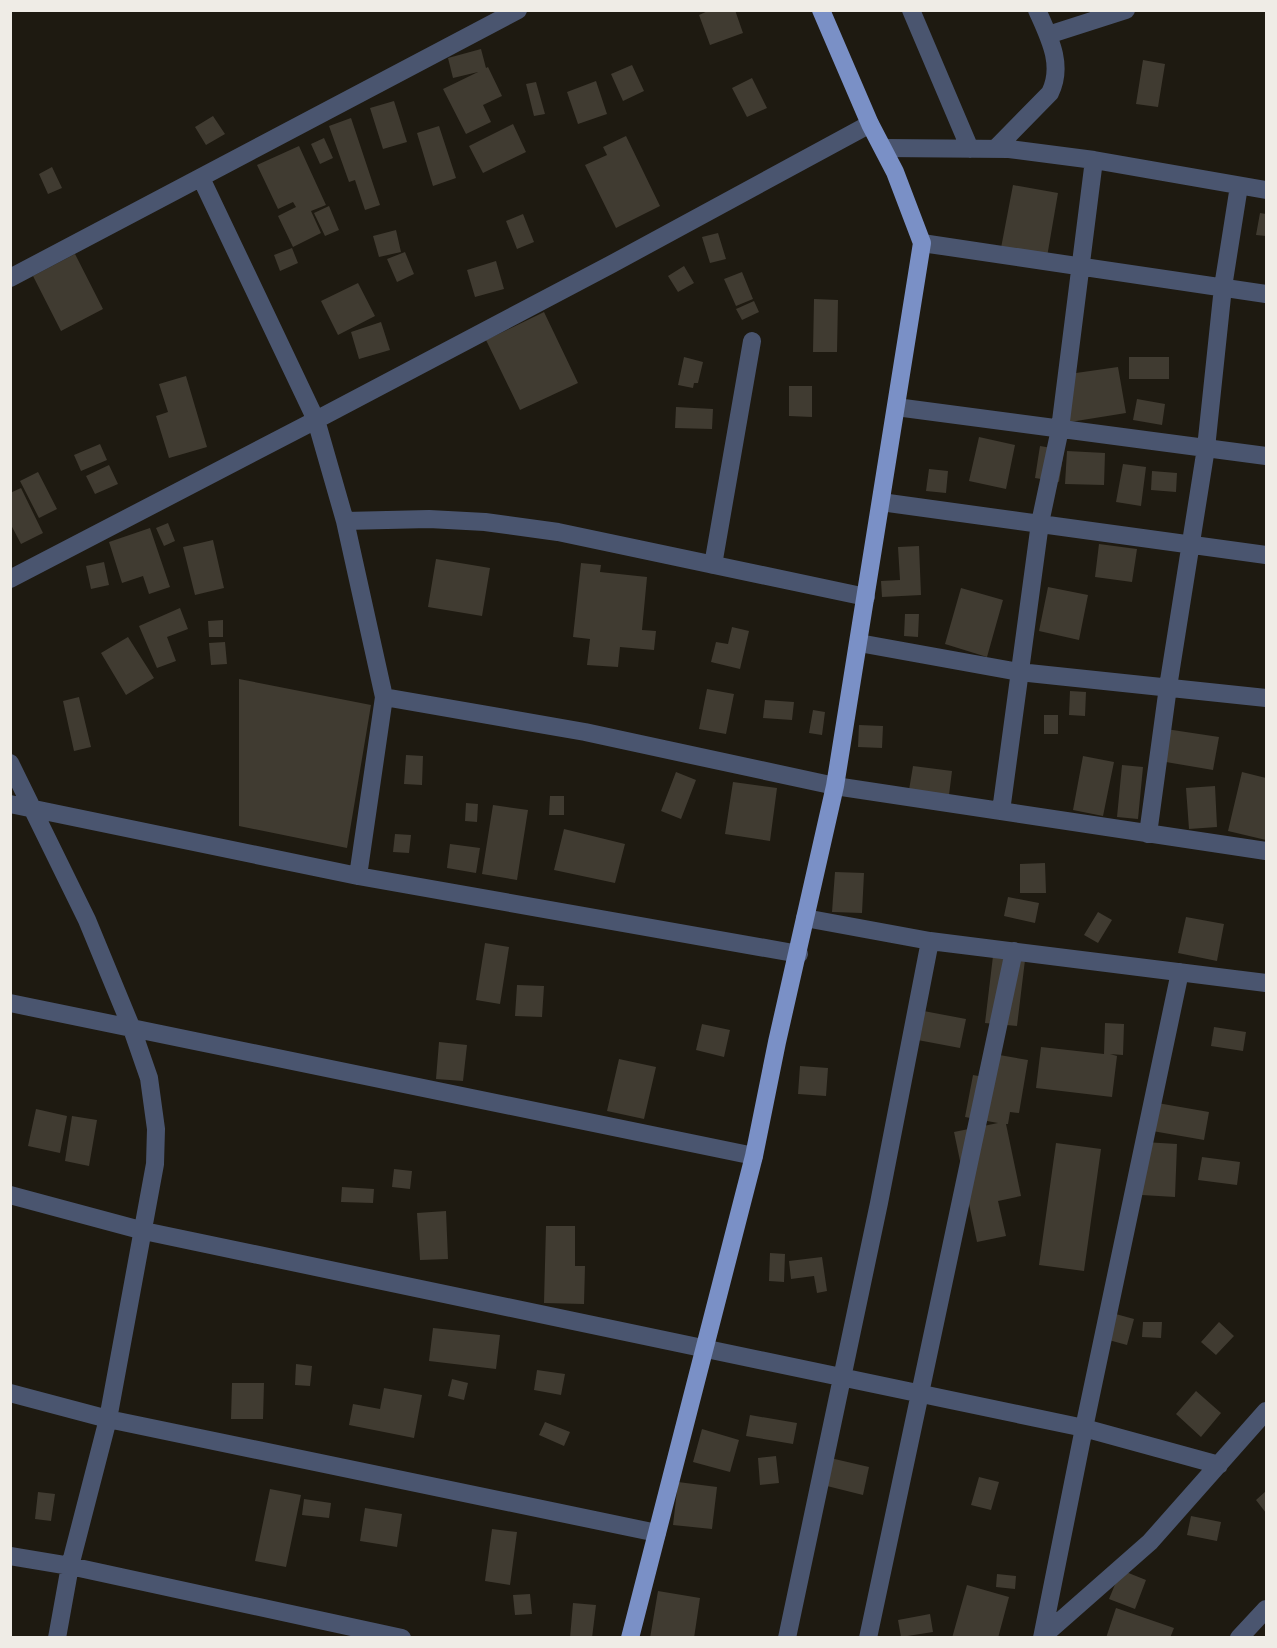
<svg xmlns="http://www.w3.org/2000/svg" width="1277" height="1648" font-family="Quicksand,sans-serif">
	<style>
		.building { fill: #403b31 }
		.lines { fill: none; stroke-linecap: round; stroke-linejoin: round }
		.minor { stroke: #4a556f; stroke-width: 18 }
		.major { stroke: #7a90c6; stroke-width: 18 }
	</style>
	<rect width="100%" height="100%" fill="#1e1a11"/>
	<path class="building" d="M710,10H735L743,33L710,45L699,15Z
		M481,49L486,68L488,67L502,96L483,105L491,122L466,134L443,89L478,72L453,78L448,58Z
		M1143,60L1165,64L1158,107L1136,104Z
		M632,65L644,91L623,101L611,74Z
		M752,78L767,108L747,117L732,88Z
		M596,81L607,114L578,124L567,92Z
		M536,82L545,114L534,116L526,84Z
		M394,101L407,142L383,149L370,108Z
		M213,116L225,134L206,145L195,127Z
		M351,118L380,205L365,210L355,180L349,182L329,126Z
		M513,124L526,152L483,173L469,146Z
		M439,126L456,178L433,186L417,133Z
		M626,136L660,206L616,228L585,165L607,155L603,147Z
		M324,138L333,158L320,164L311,144Z
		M299,146L326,205L311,211L321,233L293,247L278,216L296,207L293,202L278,209L257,165Z
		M52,167L62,188L48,194L39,174Z
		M1013,185L1058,193L1047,257L1001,248Z
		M329,206L339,230L325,236L314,213Z
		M1260,213L1266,214V236L1256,235Z
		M523,214L534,242L517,249L506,221Z
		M396,230L401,252L379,257L373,236Z
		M718,233L726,259L710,263L702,237Z
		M292,248L298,263L280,271L274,255Z
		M405,252L414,274L397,282L387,259Z
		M75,254L103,309L61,331L33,276Z
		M496,261L504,289L475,297L467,270Z
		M684,266L694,283L678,292L668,276Z
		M742,272L753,299L736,306L724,279Z
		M358,283L375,316L338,335L321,301Z
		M814,299L838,300L837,352H813Z
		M754,301L759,312L742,320L736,309Z
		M544,312L578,383L520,410L486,340Z
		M381,322L390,350L359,359L351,332Z
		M684,357L703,362L698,383H694L693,388L678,385Z
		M1129,357H1169V379H1129Z
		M1118,367L1126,413L1070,422L1062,375Z
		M186,376L207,447L169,458L156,416L168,412L159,384Z
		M789,386H812V417L789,416Z
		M1137,399L1165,404L1162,425L1133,420Z
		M676,407L713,409L712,429L675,428Z
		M979,437L1015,445L1006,489L969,481Z
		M100,444L107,460L81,471L74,455Z
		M1040,446L1064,450L1059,482L1035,478Z
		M1067,451L1105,453L1104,485L1065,484Z
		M1123,464L1146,467L1141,506L1116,502Z
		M109,465L118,484L95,494L86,476Z
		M929,469L948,471L946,493L926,491Z
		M1152,471L1177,473L1176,492L1151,490Z
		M38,472L57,509L39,518L20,481Z
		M21,488L43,533L21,544L10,523V493Z
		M168,523L175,541L164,546L156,528Z
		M150,528L170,587L149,594L143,576L122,583L109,542Z
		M213,540L224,588L195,595L183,547Z
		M1099,544L1137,549L1132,582L1095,577Z
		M919,546L921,595L882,597L881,581L900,580L898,547Z
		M436,559L490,568L482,616L428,607Z
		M104,562L109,585L91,589L86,566Z
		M581,563L601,565L600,572L647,577L642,630L656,631L654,650L620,647L618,667L587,665L590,639L573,637Z
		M1048,587L1088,595L1079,640L1039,631Z
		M961,588L1003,600L987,657L945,644Z
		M180,608L188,629L167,637L176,661L157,668L139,626Z
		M905,614H919L918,637L904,636Z
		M223,620V637H209L208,621Z
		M732,627L749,631L740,669L711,662L716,642L728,644Z
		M128,637L154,678L126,695L101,653Z
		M225,642L227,664L211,665L209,643Z
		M239,679L371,705L347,848L239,826Z
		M707,689L734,694L726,734L699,729Z
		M1070,691L1086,692L1085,716L1069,715Z
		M79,697L91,747L74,751L63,701Z
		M765,700L794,702L792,720L763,718Z
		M813,710L825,712L822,735L809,733Z
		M1044,715H1058V734H1044Z
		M859,725L883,726L882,748L858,747Z
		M1166,729L1219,737L1213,770L1160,761Z
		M406,755L423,756L422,785L404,784Z
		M1083,756L1114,762L1103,816L1073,810Z
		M1122,765L1143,767L1138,819L1117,817Z
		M913,766L952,771L949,795L909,790Z
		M676,772L696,780L681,819L661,811Z
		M1242,772L1266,778V840L1228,831Z
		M733,782L777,788L770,841L725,834Z
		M1215,786L1217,827L1189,829L1186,788Z
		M550,796H564V815H549Z
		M466,803L478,804L477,822L465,821Z
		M493,805L528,810L517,880L482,874Z
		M564,829L625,844L615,883L554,870Z
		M395,834L411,835L409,853L393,852Z
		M450,844L480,848L476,873L447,868Z
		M1045,863L1046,893H1020V864Z
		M835,872L864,873L862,913L832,912Z
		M1008,897L1039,903L1035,923L1004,916Z
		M1098,912L1112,920L1098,943L1084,935Z
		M1186,917L1224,924L1217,961L1178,953Z
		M485,943L509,947L500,1004L476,1000Z
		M993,956L1025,960L1017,1026L985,1023Z
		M517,985L544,986L542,1017L515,1016Z
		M913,1009L966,1019L960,1048L907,1038Z
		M1105,1023L1124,1024L1123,1055L1110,1054L1117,1056L1112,1097L1036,1088L1041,1047L1104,1054Z
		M702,1024L730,1030L724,1057L696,1050Z
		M1214,1027L1246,1032L1243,1051L1211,1046Z
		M439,1042L467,1045L463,1081L436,1079Z
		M988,1053L1028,1060L1019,1113L1010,1112L1008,1124H1006L1021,1196L998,1201L1006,1236L977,1242L954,1132L998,1123L965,1117L973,1075L984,1077Z
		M619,1059L656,1067L644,1119L607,1111Z
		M800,1066L828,1068L826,1096L798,1094Z
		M1146,1101L1209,1112L1204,1140L1141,1129Z
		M36,1109L67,1116L60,1153L28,1146Z
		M72,1116L97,1120L89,1166L65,1161Z
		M1144,1142L1177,1144L1175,1197L1142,1195Z
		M1056,1143L1101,1149L1084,1271L1039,1265Z
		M1202,1157L1240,1162L1237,1185L1198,1180Z
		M394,1169L412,1171L410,1189L392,1187Z
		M342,1187L374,1189L373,1203L341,1202Z
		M446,1211L448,1259L420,1260L417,1213Z
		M546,1226H575V1266H585L584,1304L544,1303Z
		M770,1253L785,1254L784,1282L769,1281Z
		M822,1257L827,1291L817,1293L814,1276L791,1279L789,1261Z
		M1112,1313L1134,1319L1127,1345L1105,1339Z
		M1143,1322H1162L1161,1338L1142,1337Z
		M1219,1322L1234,1336L1216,1355L1201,1342Z
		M433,1328L500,1335L496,1369L429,1361Z
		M296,1364L312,1366L310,1386L295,1385Z
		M537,1370L565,1374L561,1395L534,1390Z
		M452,1379L468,1383L464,1400L448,1396Z
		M232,1383H264L263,1419H231Z
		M384,1388L422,1395L414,1438L349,1425L353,1404L380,1409Z
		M1196,1391L1221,1413L1201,1437L1176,1414Z
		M750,1415L797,1423L793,1444L746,1436Z
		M545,1422L570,1432L564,1446L539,1435Z
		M702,1429L739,1440L730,1472L693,1462Z
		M776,1456L779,1483L760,1485L758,1458Z
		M826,1457L869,1467L863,1495L819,1484Z
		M979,1477L999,1482L991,1510L971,1505Z
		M678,1482L717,1487L712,1529L673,1525Z
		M270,1489L301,1495L286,1567L255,1561Z
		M1266,1491V1513L1256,1500Z
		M38,1492L55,1494L51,1521L35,1519Z
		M304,1499L331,1503L329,1518L302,1515Z
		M365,1508L402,1514L397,1547L360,1541Z
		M1191,1516L1221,1522L1217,1541L1187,1535Z
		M492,1529L517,1532L510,1585L485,1581Z
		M1121,1570L1146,1580L1135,1609L1109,1599Z
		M997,1574L1016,1576L1015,1589L996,1587Z
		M967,1585L1009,1597L998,1638H952Z
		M658,1591L700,1598L694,1638H650Z
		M530,1594L532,1614L515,1615L513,1595Z
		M573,1603L596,1605L592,1638H570Z
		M1116,1608L1174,1628L1170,1638H1106Z
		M930,1614L933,1632L901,1637L898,1620Z"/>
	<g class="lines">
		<path class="minor" d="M911,10L970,149
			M1048,35L1126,10
			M883,148L1009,149L1094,160L1266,190
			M996,148L1050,93C1064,65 1049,37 1037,10
			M201,178L316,420L345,521L384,697L358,876
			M922,243L1266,294
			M10,278L518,10
			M896,407L1266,456
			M881,502L1266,555
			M345,521L429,519L485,522L558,532L866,597
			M713,565L752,341
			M10,579L316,420L610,265L870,124
			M859,643L1019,672L1266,698
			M384,697L585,732L835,786L1266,851
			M10,763L87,920L132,1029L149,1078L156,1129L155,1164L108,1419L70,1566L57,1638
			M10,804L358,876L799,954
			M1001,811L1040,523L1060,429L1094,160
			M1148,834L1168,687L1206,448L1223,287L1239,186
			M805,918L930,941L1266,983
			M10,1003L754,1156
			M10,1195L144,1231L1084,1428L1219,1465
			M10,1393L108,1419L657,1533
			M10,1556L70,1566L402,1638
			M1042,1637L1150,1542L1266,1411
			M787,1638L879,1203L930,941
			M868,1638L1014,951
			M1042,1638L1084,1428L1180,972
			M1239,1638L1266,1609"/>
		<path class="major" d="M630,1638L754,1156L777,1042L835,786L922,243L895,172L870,124L821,10"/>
	</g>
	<rect width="1277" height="1648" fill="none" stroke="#efece6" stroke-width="24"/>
</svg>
